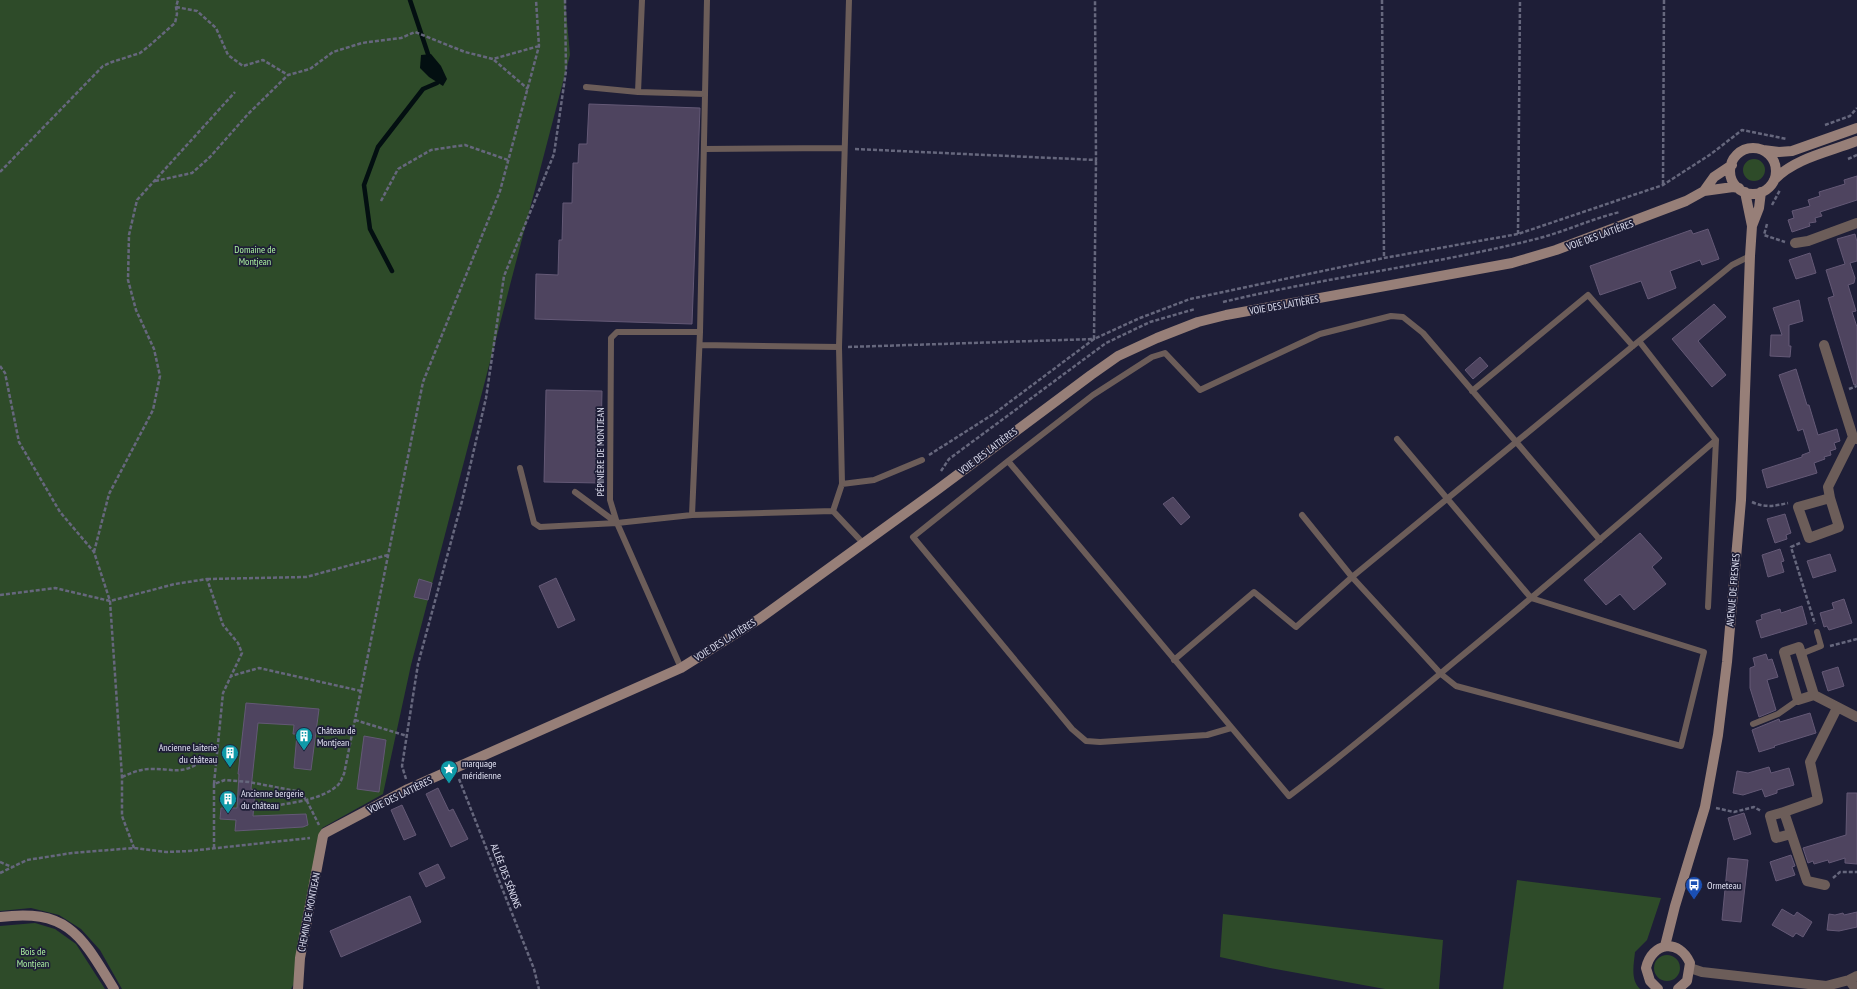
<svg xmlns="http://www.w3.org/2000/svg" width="1857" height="989" font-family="'PT Sans Narrow',sans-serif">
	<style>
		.green { fill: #2e4b29 }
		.water { fill: #030f11 }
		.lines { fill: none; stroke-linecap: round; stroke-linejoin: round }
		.stream { stroke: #030f11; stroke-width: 4.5 }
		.building { fill: #4e445f; stroke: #645976 }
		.path { stroke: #66677d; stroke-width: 2.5; stroke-dasharray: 4 2; stroke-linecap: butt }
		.lane { stroke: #6c5d59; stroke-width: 6 }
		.street { stroke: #6c5d59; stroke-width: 10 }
		.secondary { stroke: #977f78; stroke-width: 10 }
		.labels { text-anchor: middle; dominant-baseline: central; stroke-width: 3.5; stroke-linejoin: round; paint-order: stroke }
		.street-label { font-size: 10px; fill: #e1e2f3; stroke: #1e1e37 }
		.park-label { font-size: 10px; fill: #aaef9f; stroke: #1e1e37 }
		.poi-label { font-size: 10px; fill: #e1e2f3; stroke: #1e1e37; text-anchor: start }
	</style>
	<rect width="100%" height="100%" fill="#1e1e37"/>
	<path class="green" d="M0,0H565L570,55L411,665L383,794L322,828L297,978L291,989H122L100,950L81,929L59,915L31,908L0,911Z
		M1743 170a11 11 0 1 1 22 0a11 11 0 1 1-22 0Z
		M1517,880L1661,898L1647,940L1635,952C1634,963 1630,980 1640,989H1503Z
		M1223,914L1443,940L1439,989H1385L1270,968L1220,957Z
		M35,923L55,929L76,944L105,989H0V926Z
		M1654 968a13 13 0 1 1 26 0a13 13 0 1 1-26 0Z"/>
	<path class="water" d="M431,54L441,66L447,79L443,86L429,77L420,68L421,55Z"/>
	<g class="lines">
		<path class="stream" d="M410,0L428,54
			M392,271L370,229L364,185L378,147L423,89L437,83"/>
	</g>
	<path class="building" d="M589,104L700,108L692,324L535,319L536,274L558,275L559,240H562L563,203H572L573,163H578L579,144H587Z
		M1857,176V200L1820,212L1822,216L1815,218L1816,222L1809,223L1810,226L1792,232L1788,220L1794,218L1792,211L1810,206L1808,200L1820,196L1819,192L1845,184L1844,180Z
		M1708,229L1719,259L1702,265L1700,260L1670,271L1676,288L1648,299L1641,281L1600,295L1590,266L1691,230L1693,234Z
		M1855,234L1857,242V261L1850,263L1855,278L1854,283L1848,285L1856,311L1852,312L1857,327V384L1854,385L1828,298L1834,296L1826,270L1845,264L1837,239Z
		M1810,253L1816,273L1796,279L1789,260Z
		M1799,300L1803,321L1789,325V346H1791L1790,357L1770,356L1771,335H1782L1773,308Z
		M1714,304L1726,317L1698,341L1726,375L1712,387L1672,339Z
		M1480,357L1488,366L1473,379L1465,370Z
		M1796,369L1807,405H1809L1818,435L1837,429L1840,441L1834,443L1836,449L1830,451L1831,455L1824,457L1825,459L1814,463L1817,473L1767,488L1762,470L1802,457V455L1810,452L1803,429L1798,431L1779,375Z
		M546,390L602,391L600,483L544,482Z
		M1173,497L1190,517L1181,525L1163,504Z
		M1785,514L1791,533L1786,535L1787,539L1775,543L1767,519Z
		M1640,533L1662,558L1652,567L1666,584L1634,610L1620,594L1606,605L1584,580Z
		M1780,549L1784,561L1781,562L1784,572L1768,577L1762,555Z
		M1830,554L1836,571L1813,578L1807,561Z
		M556,578L575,620L558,628L539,586Z
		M419,579L432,583L428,600L414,597Z
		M1844,599L1852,623L1829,630L1827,626L1824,627L1820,613L1834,609L1832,603Z
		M1802,606L1807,624L1761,638L1756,621L1762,619L1761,615L1780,609L1781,613Z
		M1766,654L1768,660L1772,659L1778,677L1767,680L1776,710L1759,717L1750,688V668L1755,666L1753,658Z
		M1838,667L1844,686L1828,691L1822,672Z
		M246,703L319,709L311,770L294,768L297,734H293L294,725L258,723L251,789L255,790L253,816L306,814L308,825L303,827L235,831L236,820L220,819L221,808H237L239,774H238Z
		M1810,713L1816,733L1774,746L1775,747L1759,752L1752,730L1779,719L1780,722Z
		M364,736L386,740L379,792L357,789Z
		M1769,767L1771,773L1789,768L1794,785L1777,790V793L1765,797L1762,789L1743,795L1733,793L1737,771L1748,773Z
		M438,788L449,811L453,809L468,839L451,847L426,794Z
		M1847,793H1857V864L1845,863V858L1829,863L1828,860L1814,864L1813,861L1808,863L1803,848L1846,835Z
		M402,805L416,835L404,840L391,810Z
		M1744,813L1751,834L1734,840L1728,818Z
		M1791,855L1795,866L1792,867L1795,875L1776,881L1770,862Z
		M1728,858L1748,860L1741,922L1722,920Z
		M438,864L445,878L426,887L419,873Z
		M410,896L421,922L341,957L330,931Z
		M1782,909L1794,916L1797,912L1812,922L1803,937L1796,933L1793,937L1772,925Z
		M1857,912V927L1839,931L1827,930L1829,914L1835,915L1843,913L1844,915Z"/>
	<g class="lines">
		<path class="path" d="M1382,0L1384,258
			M176,7L197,11L216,28L228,55L243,66L263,60L288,75
			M494,60L528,89
			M1825,125L1850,116L1857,108
			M855,149L1096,160L1095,0
			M1848,159L1857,155
			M0,172L103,66L112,62L140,53L149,46L175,23L177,14L176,7L178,0
			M155,181L192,173L210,157L248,114L288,75L310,69L333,52L362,43L401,38L415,32L465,52L493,59L539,46
			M1663,184L1664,0
			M381,201L398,169L431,150L465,145L508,160
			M1772,205L1780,190
			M1767,224L1764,235L1785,242
			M1518,234L1520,0
			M1223,302C1327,277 1433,265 1536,239C1564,232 1591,219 1620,212
			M848,347L1094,339L1096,160
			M0,366L5,373L19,442L60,512L94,552L110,601L122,777V816L134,848
			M1849,389L1857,386
			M929,455L995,413L1094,339L1140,318L1190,299L1384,258L1518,234L1663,185L1711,154L1742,130L1787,139
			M941,471L949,459L1106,343L1150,322L1195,309
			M1752,502C1765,508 1775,506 1788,503
			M1800,543L1791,547L1815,624
			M94,552L109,494L153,410L160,376L154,349L136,310L128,280L129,235L137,200L235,92
			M207,579L306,577L388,555
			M0,595L55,588L110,601L175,584L207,579L223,625L238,643L242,653L231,676
			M1830,646L1857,639
			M355,720L407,736
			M122,777C131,773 140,769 150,769C173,768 180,776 202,761L216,764
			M406,779L402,766L418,664L462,501L486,398L504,276L554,154L566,71L565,0
			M459,779L534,969L539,989
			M214,784L223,693L231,676L259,668L361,691
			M263,807C285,804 321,801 338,785C341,782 342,777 344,774L423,382L500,191L539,46L536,0
			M1716,808L1734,812L1754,807L1761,811
			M214,848V784L225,780L249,782L296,791L306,799L319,825
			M0,862L12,867
			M0,873L27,860L72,853L134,848L166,852L189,851L310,838
			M1833,878L1840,872H1857"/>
		<path class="lane" d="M707,0L700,332L692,515L833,511L863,543
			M586,87L638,92L705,94
			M638,92L642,0
			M704,149L844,148
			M700,345L839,347
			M1472,391L1588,295L1633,346
			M1008,461L913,537L1072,729L1086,741L1100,742L1207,735L1231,728
			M520,468L534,523L540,527L617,523L692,515
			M842,484L874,480L922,460
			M575,492L617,523
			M833,511L842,484L839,347L849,0
			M1302,515L1352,577L1441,674L1456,686L1681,746L1704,652L1531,598L1397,439
			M1600,540L1423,333L1403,317L1391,316L1320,334L1200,390L1165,353L1152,357L1093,395L1008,461L1289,796C1345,754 1399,708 1453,663C1542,590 1629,515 1716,440L1639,341L1732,265L1750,256
			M1708,607L1716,440
			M1801,654L1821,646L1817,632
			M1174,660L1254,592L1296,627L1352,577L1639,341
			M681,668L617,523L610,500L611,338L617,332H700
			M1753,724L1778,714L1798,700"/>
		<path class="street" d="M1795,243L1808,241L1857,223
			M1824,345L1853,437L1857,439
			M1830,498L1839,527L1809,538L1798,507L1830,498L1828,487L1853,437
			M1814,695L1798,700L1784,652L1799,647L1814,695L1857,717
			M1784,812L1770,816L1776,838L1791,834
			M1825,885L1807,881L1784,812L1818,800L1810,762L1837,708
			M1690,968L1702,972L1826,986L1849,980L1857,976
			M1849,980L1856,989"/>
		<path class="secondary" d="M1730 171a23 23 0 1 1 46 0a23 23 0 1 1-46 0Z
			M1763,150L1779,152L1792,151L1857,128
			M1774,180C1795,158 1829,152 1857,141
			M1704,191L1733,187L1739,188
			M1745,192L1752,226
			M0,917C69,908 82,937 114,989
			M1665,946L1675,906L1705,807L1718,735L1727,662L1741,500L1750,256L1752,226L1759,208L1761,192
			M298,989L300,958L323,836L325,833L408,789L681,668L759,619L937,490L1091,375L1118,356L1157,338L1198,322L1226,315L1512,263L1556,250L1686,201L1704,191L1714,177L1732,165
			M1658,989L1650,981L1646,968C1652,942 1679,938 1690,963L1687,981L1678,989"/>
	</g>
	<defs>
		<symbol id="building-pin" viewBox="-11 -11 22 30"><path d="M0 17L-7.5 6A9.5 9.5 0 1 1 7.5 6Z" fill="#0f9aa8" stroke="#1e1e37"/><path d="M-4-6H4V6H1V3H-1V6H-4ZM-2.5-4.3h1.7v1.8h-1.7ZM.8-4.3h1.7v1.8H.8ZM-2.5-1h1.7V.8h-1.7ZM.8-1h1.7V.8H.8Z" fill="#fff"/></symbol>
		<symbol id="sight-pin" viewBox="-11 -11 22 30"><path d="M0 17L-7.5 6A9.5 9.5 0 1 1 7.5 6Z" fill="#0f9aa8" stroke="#1e1e37"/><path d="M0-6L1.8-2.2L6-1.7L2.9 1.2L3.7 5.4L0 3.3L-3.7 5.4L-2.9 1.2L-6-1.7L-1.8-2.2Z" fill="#fff"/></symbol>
		<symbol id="bus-pin" viewBox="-11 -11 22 30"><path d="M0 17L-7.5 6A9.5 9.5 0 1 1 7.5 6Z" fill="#1a4fb4" stroke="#1e1e37"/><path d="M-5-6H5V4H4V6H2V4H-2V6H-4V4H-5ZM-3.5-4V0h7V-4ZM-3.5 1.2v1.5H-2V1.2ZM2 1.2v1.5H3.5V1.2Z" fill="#fff"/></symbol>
	</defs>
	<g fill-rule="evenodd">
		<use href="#building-pin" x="294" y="726" width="20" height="27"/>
		<use href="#building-pin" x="220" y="743" width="20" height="27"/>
		<use href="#sight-pin" x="439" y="759" width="20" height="27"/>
		<use href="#building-pin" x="218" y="789" width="20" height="27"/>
		<use href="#bus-pin" x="1684" y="875" width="20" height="27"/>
	</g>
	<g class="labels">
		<g class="street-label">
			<text transform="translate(1600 235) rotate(-20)">VOIE DES LAITIÈRES</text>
			<text transform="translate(1284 305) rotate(-10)">VOIE DES LAITIÈRES</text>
			<text transform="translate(988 451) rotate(-37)">VOIE DES LAITIÈRES</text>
			<text transform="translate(600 452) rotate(-90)">PÉPINIÈRE DE MONTJEAN</text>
			<text transform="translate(1733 590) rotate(-85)">AVENUE DE FRESNES</text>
			<text transform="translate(725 640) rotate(-32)">VOIE DES LAITIÈRES</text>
			<text transform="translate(400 795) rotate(-26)">VOIE DES LAITIÈRES</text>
			<text transform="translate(506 876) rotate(69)">ALLÉE DES SÉNONS</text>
			<text transform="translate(309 912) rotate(-79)">CHEMIN DE MONTJEAN</text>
		</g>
		<g class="park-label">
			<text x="255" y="249">Domaine de<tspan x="255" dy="12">Montjean</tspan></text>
			<text x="33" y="951">Bois de<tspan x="33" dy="12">Montjean</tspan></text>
		</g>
		<g class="poi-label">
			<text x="317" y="730">Château de<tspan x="317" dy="12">Montjean</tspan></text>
			<text x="217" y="747" text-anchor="end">Ancienne laiterie<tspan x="217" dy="12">du château</tspan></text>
			<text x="462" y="763">marquage<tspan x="462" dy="12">méridienne</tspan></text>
			<text x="241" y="793">Ancienne bergerie<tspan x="241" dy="12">du château</tspan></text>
			<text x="1707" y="885">Ormeteau</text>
		</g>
	</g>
</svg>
